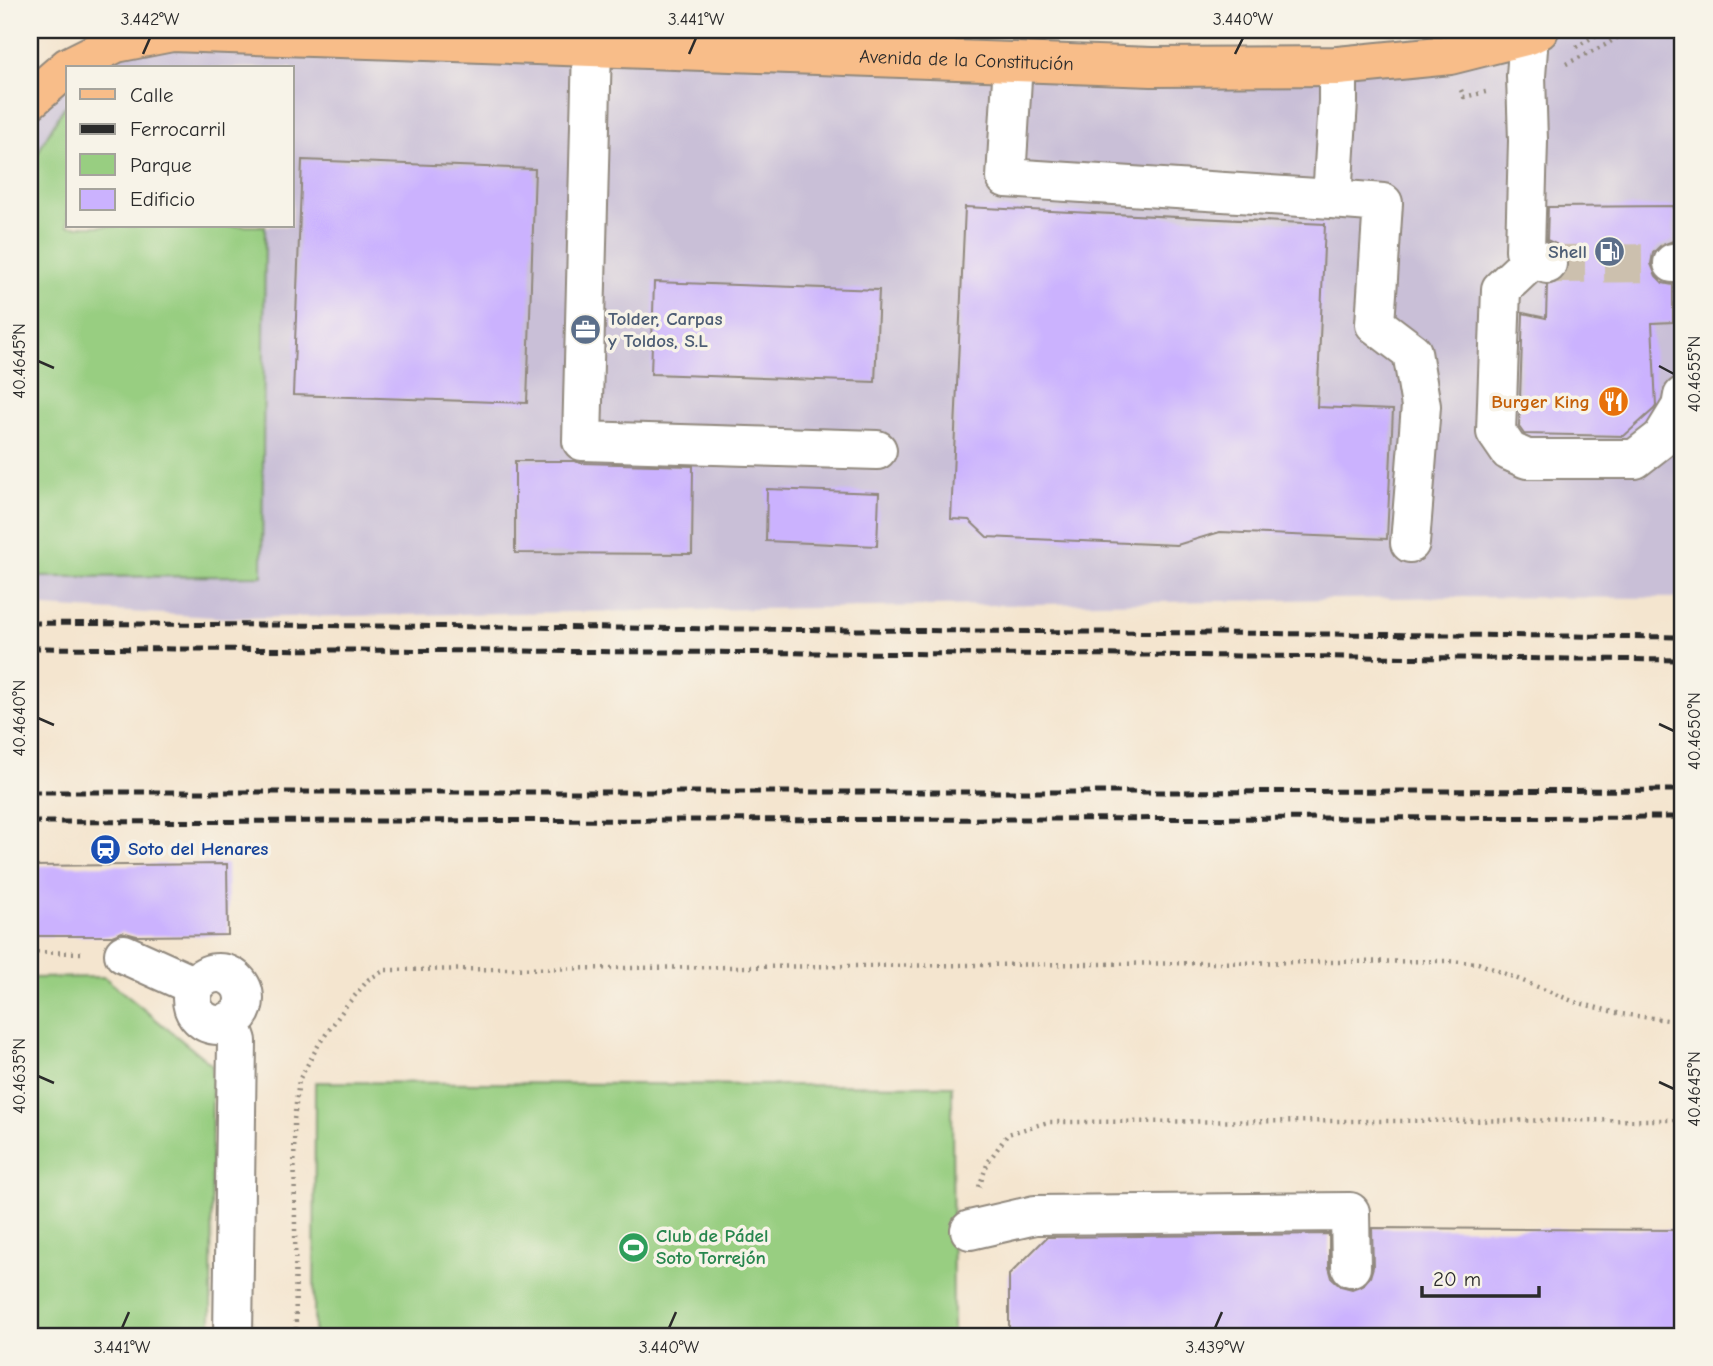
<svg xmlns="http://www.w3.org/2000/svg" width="1713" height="1366" font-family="'Comic Neue',sans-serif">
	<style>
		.industrial { fill: #c9bfd7; fill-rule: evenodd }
		.green { fill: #98ce81; stroke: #627c56; stroke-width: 2 }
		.building { fill: #cbb2fe }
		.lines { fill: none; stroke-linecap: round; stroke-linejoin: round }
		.minor-tunnel { stroke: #ccc0ae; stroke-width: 38; stroke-dasharray: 38 19; stroke-linecap: butt }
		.minor-casing { stroke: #90887d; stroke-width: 42 }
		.major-casing { stroke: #90887d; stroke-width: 42 }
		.path { stroke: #90887d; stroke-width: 4.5; stroke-dasharray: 2 5; stroke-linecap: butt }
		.minor { stroke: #fff; stroke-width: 38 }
		.major { stroke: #f8bd89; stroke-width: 38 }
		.rail { stroke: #2b2b2b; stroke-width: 5; stroke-dasharray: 10 5; stroke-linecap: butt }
		.ticks { fill: none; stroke: #2b2b2b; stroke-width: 2.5 }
		.labels { text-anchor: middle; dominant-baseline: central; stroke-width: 7; stroke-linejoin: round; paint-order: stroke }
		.street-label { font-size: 19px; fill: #2b2b2b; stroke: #f7f3e8 }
		.service-label { font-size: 19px; font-weight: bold; fill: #4e5e75; stroke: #f7f3e8; text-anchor: end }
		.food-label { font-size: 19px; font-weight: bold; fill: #c56008; stroke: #f7f3e8; text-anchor: end }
		.transit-label { font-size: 19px; font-weight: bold; fill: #164399; stroke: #f7f3e8; text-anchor: start }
		.leisure-label { font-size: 19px; font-weight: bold; fill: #27864d; stroke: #f7f3e8; text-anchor: start }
		.neatline { fill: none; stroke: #2b2b2b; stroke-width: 2.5 }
		.ticks-label { font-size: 18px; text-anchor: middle; fill: #2b2b2b }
	</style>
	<rect width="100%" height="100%" fill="#f7f3e8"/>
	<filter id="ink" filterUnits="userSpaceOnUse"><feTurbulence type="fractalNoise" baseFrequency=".0143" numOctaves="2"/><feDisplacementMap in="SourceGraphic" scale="14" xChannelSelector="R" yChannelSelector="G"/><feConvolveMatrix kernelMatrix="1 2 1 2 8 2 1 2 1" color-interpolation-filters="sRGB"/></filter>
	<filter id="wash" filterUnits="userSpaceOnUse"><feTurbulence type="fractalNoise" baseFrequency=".00686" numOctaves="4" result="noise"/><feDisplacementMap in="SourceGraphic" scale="28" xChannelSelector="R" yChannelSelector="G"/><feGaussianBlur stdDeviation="1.57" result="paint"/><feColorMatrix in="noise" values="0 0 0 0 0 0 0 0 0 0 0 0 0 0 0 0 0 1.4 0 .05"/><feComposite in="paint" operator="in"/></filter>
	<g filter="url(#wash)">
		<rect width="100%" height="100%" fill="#f4e5cf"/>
		<path class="industrial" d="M1539,30H1683V598L1452,597L230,618L30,606V100L68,67L116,43L172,32L231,33L1152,67L1338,66L1450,55L1529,35ZM68,68H292V226H68Z"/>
		<path class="green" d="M68,105V226H265L262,576L30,577V169L44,141L64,107Z
			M104,977L212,1065L211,1336H30V978Z
			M315,1082L952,1086L953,1336H314Z"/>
		<g id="blocks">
			<path class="building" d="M302,160L535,169L527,403L293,395Z
				M1674,206L1673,241L1660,246L1653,253L1651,264L1656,276L1663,283L1673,285V322L1652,323L1656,406L1654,409L1624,436L1524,434L1519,427L1523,313L1546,318L1547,285L1560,281L1567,273L1569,263L1564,251L1556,244L1547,240L1548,207Z
				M965,207L1325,224L1317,407L1393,410L1387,539L1220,532L1177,545L987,537L969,520L951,519Z
				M654,282L879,290L875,382L651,374Z
				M515,461H574L581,463L693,466L692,554L515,553Z
				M767,489L879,493L877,546L766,541Z
				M227,864L228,935L137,936L122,932L112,936H30V866Z
				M1372,1228L1683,1230V1336H1009V1275L1047,1237L1329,1234V1267L1332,1278L1341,1286L1352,1289L1363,1285L1370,1277L1373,1267Z"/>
		</g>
	</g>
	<g filter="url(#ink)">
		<use href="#blocks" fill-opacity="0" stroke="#90887d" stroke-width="2"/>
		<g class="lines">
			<path class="minor-tunnel" d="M1547,264L1673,263"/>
			<defs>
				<path id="minor" d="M1529,35L1526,76L1528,141L1525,250L1534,258L1547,264
					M592,47L582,441L877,450
					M1013,62L1006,178L1332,199L1338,101V66
					M1332,199L1383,203L1375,324L1412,352L1421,406L1410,543
					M1534,258L1501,289L1496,432L1509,451L1527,459H1635L1662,438L1681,407L1683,396
					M1673,263L1683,262
					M124,954L195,986
					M192 999a26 26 0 1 1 52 0a26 26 0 1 1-52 0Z
					M230,1021L237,1041L233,1336
					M970,1230L1035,1215L1350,1212L1351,1267"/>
				<g id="major">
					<path id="s1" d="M30,100L68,67L116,43L172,32L1152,67L1338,66L1450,55L1529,35L1539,30"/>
				</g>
			</defs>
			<use href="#minor" class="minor-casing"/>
			<use href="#major" class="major-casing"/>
			<path class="path" d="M1576,47L1605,30
				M1566,64L1605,45L1630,30
				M1461,90L1464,97L1490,91
				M30,154L37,139
				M30,952L85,953
				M979,1187L988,1162L1008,1134L1048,1122L1683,1120
				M296,1336L294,1120L299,1080L319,1044L346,1006L369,979L385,970L1446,961L1478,963L1575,1002L1621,1014L1683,1022"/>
			<use href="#minor" class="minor"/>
			<use href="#major" class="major"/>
			<path class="rail" d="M30,623L1683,637
				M30,648L1139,655L1683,660
				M30,792H1157L1683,790
				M30,822L1683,817"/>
		</g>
	</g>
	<path class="ticks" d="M143,54L150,38M689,54L696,38M1235,54L1243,38M38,361L54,368M1659,366L1674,374M38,718L54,725M1659,724L1674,731M38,1076L54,1083M1659,1082L1674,1089M122,1328L129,1312M669,1328L676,1312M1215,1328L1222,1312"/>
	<defs>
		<symbol id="fuel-disc" viewBox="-11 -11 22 22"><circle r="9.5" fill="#5c6f8a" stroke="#f7f3e8"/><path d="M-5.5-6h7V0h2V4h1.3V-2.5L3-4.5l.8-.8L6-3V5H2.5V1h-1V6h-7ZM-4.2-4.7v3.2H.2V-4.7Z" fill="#fff"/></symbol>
		<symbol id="office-disc" viewBox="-11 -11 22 22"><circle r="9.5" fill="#5c6f8a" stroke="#f7f3e8"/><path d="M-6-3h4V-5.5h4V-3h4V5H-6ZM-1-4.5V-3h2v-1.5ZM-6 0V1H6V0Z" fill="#fff"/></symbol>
		<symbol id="restaurant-disc" viewBox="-11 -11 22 22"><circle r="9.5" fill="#e8710a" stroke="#f7f3e8"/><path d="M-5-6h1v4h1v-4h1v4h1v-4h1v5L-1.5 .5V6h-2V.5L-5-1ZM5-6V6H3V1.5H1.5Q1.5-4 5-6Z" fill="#fff"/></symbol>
		<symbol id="station-disc" viewBox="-11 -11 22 22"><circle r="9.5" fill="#1a4fb4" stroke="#f7f3e8"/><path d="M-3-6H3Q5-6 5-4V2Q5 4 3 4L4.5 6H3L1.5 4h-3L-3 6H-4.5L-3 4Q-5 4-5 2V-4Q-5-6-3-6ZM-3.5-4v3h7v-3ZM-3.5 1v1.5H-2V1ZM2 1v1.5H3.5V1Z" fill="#fff"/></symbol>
		<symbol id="stadium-disc" viewBox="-11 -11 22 22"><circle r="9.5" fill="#2e9e5b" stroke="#f7f3e8"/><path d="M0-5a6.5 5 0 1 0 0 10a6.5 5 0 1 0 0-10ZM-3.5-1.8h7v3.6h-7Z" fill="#fff"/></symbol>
	</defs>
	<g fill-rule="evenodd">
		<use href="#fuel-disc" x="1592" y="234" width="35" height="35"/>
		<use href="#office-disc" x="568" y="312" width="35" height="35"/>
		<use href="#restaurant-disc" x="1596" y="384" width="35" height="35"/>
		<use href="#station-disc" x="88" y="832" width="35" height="35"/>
		<use href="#stadium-disc" x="616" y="1230" width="35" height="35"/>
	</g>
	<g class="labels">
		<g class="street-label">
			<text stroke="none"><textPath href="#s1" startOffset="956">Avenida de la Constitución</textPath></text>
		</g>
		<g class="service-label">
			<text x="1587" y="252">Shell</text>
			<text x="608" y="319" text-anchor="start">Tolder, Carpas<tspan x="608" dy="22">y Toldos, S.L</tspan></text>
		</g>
		<g class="food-label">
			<text x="1590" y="402">Burger King</text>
		</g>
		<g class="transit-label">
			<text x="128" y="849">Soto del Henares</text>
		</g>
		<g class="leisure-label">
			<text x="656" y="1236">Club de Pádel<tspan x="656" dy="22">Soto Torrejón</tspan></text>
		</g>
	</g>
	<rect width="1713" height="1366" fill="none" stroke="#f7f3e8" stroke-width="77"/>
	<rect x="66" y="66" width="228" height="161" fill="#f7f3e8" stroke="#a5a39c" stroke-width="2"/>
	<rect x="80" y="89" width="35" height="10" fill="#f8bd89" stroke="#a5a39c" stroke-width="2"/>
	<text x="130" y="102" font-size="21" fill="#2b2b2b">Calle</text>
	<rect x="80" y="124" width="35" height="10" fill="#2b2b2b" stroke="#a5a39c" stroke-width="2"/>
	<text x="130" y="136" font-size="21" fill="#2b2b2b">Ferrocarril</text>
	<rect x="80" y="154" width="35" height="21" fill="#98ce81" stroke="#a5a39c" stroke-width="2"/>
	<text x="130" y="172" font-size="21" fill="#2b2b2b">Parque</text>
	<rect x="80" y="189" width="35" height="21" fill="#cbb2fe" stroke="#a5a39c" stroke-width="2"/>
	<text x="130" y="206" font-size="21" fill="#2b2b2b">Edificio</text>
	<path d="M1422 1286v10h117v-10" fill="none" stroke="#2b2b2b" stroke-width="3.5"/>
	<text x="1433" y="1286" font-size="21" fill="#2b2b2b" stroke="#f7f3e8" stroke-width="5" paint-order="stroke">20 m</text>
	<rect x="38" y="38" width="1636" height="1290" class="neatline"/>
	<g class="ticks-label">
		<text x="150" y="25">3.442°W</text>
		<text x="696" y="25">3.441°W</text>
		<text x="1243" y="25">3.440°W</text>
		<text transform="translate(19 361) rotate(-90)" y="6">40.4645°N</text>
		<text transform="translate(1694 374) rotate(-90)" y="6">40.4655°N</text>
		<text transform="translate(19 718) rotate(-90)" y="6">40.4640°N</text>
		<text transform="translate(1694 731) rotate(-90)" y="6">40.4650°N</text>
		<text transform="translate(19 1076) rotate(-90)" y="6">40.4635°N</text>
		<text transform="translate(1694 1089) rotate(-90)" y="6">40.4645°N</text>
		<text x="122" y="1353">3.441°W</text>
		<text x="669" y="1353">3.440°W</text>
		<text x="1215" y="1353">3.439°W</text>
	</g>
</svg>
